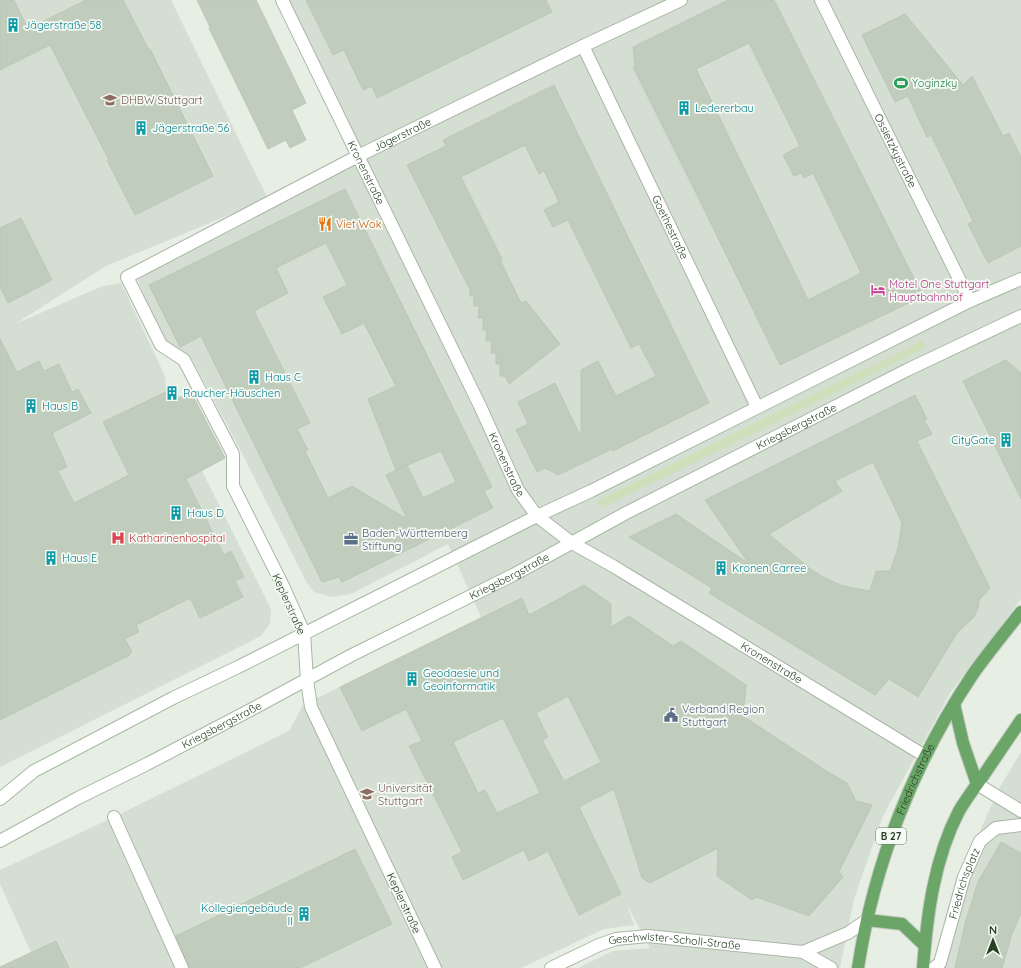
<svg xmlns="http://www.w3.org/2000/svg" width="1021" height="968" font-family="Quicksand,sans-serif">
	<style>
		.built { fill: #d5ded2 }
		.grass { fill: #cfdfbc }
		.building { fill: #c0ccbc; stroke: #bac8b6; fill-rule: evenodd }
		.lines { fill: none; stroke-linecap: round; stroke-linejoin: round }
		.pedestrian-casing { stroke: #a9b6a6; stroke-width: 14 }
		.minor-casing { stroke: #a9b6a6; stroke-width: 14 }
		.secondary-casing { stroke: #a6baa2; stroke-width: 14 }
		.primary-casing { stroke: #c2cac1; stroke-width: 14 }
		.pedestrian { stroke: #fff; stroke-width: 12 }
		.minor { stroke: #fff; stroke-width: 12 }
		.secondary { stroke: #fff; stroke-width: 12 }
		.primary { stroke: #6ba567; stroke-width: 12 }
		.labels { text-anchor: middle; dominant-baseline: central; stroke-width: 3.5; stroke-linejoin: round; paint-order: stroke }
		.shield { fill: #f6faf5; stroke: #647862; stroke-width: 1 }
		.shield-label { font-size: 10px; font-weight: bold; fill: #254023 }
		.culture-label { font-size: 11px; fill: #0d838f; stroke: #f6faf5; text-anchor: start }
		.leisure-label { font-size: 11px; fill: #27864d; stroke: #f6faf5; text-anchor: start }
		.education-label { font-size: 11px; fill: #785e54; stroke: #f6faf5; text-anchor: start }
		.street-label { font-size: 11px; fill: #254023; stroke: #f6faf5 }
		.food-label { font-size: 11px; fill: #c56008; stroke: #f6faf5; text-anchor: start }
		.hotel-label { font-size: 11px; fill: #b23c85; stroke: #f6faf5; text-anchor: start }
		.service-label { font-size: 11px; fill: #4e5e75; stroke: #f6faf5; text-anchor: start }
		.health-label { font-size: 11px; fill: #be3a42; stroke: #f6faf5; text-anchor: start }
	</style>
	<rect width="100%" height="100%" fill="#e7eee4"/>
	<path class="built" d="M0,0H171L268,199L353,153L282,0H1021V599L950,693L883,816L854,899L840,968H578L613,951L650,948L627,905L634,925L604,929L521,968H38L0,884V870L114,817L289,731L303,705L481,617L448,544L351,594L331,597L314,592L307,583L242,453L192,359L162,340L138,280L265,200L106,266L15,324L103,286L121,283L165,376L168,403L269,605L271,610L270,623L261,636L0,767Z
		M1021,752V968H945L953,910L982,826L1000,787Z"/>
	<path class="grass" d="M923,340L926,347L602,508L595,502Z"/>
	<path class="building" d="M0,0H14L28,29L86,0H123L149,50L150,49L213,176L135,215L107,160H109L50,45L0,70Z
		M197,0H256L306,103L292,110L306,140L290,148L286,140L268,149L209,28L210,27Z
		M306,0H546L552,12L377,98L372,86L363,90L344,50L333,55Z
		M728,0H774L923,296L780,365L696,193L633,67L635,66L633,47ZM749,43L800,146L783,155L794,176L801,173L804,178L813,173L861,273L808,300L696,69Z
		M905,14L963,85L972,76L1003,136L1009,133L1021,157V246L988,263L968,224L973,221L931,135L927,137L908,96L895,102L862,35Z
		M554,85L709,403L613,451L612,449L558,475L545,468L537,472L516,430L528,424L518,402L555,383L581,437V370L598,361L616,396L656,376L639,344L631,348L568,220L553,227L544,210L559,202L544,171L539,174L525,145L461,177L502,259L501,260L502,264L521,303L526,301L560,344L509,384L505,376H500V364H496V353H491L492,341H486L487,330H483V318H478L479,306H474V296H470V289L466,282L407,165L446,146L443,140Z
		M345,189L492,487L484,491L493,508L342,582L339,577L322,582L201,336L180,347L149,285ZM326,243L347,285L323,297L342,334L364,323L396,386L368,399L396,470L441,451L456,482L423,498L407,465L386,475L407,519L352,486L328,498L305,451L308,450L297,429L310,423L254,311L288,293L276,268Z
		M21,218L52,280L8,303L0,287V228Z
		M0,339L17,372L39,361L44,371L59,364L72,392L78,389L91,413L52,433L67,467L58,471L74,503L129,475L103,422L174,388L179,398L191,392L225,458L186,479L224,555L231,551L244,577L235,581L243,597L200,618L190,598L136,625L139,632L125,639L132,652L129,653L130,655L0,720Z
		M1006,360L1021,373V499L963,381Z
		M915,395L927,419L924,420L932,434L917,441L990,588L979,600L978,608L974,617L957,633L918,697L889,679L875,695L709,593L712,588L629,537L676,514L749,564L705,500ZM873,462L902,523L898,548L890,571H876L870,591L843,586L825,578L809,568L769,534L842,491L835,481Z
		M584,585L611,604V627L629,616L673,646L681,641L746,685L743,716L828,772L847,783L856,801L872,805L839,872L843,877L809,916L756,897L752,900L717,876L718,848L650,883L642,878L614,789L579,807L621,894L579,915L548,851L529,861L524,850L463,880L452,857L462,852L409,746L422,741L406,709L362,731L340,687L522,598L529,615ZM568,696L601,762L564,781L542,740L548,737L536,713ZM503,718L540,793L497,813L485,790L478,793L453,742Z
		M1001,842L1021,853V913L1012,934L1002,968H955L966,920L978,882Z
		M355,849L392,924L300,968H189L176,936Z
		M56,941L69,968H0V967Z"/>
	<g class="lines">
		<defs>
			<path id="pedestrian" d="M114,817L182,968"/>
			<g id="minor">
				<path id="s1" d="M282,0L480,406L518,490L537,516L572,543L613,566L925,756"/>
				<path id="s2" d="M821,0L970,301"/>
				<path id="s3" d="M583,46L757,407"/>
				<path d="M977,784L1021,811"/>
				<path d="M803,952L848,933L867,920"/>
				<path id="s4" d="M435,968L311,707L307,680L304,633L284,588L233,486V454L184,360L161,345L127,277L358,156L583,46L681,0"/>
				<path id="s5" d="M551,968L599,945L616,939L648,936L803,952L831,968"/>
				<path id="s6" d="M934,968L940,963L964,877L980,841L996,828L1021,825"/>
			</g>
			<g id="secondary">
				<path d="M0,799L34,771L59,758L173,698L238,667L537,516L591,491L970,301L1021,279"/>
				<path id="s7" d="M0,841L78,798L147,764L256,707L350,656L515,574L626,513L907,370L1021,316"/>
			</g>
			<g id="primary">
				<path d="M954,704L963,743L977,784"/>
				<path d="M867,920L902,924L925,946"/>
				<path id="s8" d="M858,968C874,863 914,762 973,674C988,653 1005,632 1021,612"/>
				<path d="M923,968C927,915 934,859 959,811C966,799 975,787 983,776C996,757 1008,739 1021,720"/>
			</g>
		</defs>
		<use href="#pedestrian" class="pedestrian-casing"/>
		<use href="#minor" class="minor-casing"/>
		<use href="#secondary" class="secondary-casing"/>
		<use href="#primary" class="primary-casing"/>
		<use href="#pedestrian" class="pedestrian"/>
		<use href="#minor" class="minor"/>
		<use href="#secondary" class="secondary"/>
		<use href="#primary" class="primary"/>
	</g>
	<defs>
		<symbol id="building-bare" viewBox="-9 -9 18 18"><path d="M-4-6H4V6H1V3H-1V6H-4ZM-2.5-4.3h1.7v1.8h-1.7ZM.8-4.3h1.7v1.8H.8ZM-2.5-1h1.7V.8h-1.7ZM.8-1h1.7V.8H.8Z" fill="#0f9aa8" stroke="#f6faf5" stroke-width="2.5" paint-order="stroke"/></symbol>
		<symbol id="stadium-bare" viewBox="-9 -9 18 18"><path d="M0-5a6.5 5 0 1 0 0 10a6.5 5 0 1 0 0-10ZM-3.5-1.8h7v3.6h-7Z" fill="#2e9e5b" stroke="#f6faf5" stroke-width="2.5" paint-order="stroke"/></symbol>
		<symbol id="university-bare" viewBox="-9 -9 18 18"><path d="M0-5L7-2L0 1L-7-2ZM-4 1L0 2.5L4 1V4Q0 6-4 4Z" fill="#8d6e63" stroke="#f6faf5" stroke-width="2.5" paint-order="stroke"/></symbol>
		<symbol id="restaurant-bare" viewBox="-9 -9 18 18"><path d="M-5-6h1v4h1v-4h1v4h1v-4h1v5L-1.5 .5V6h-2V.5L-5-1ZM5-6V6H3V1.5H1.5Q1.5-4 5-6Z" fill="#e8710a" stroke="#f6faf5" stroke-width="2.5" paint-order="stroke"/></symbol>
		<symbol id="hotel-bare" viewBox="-9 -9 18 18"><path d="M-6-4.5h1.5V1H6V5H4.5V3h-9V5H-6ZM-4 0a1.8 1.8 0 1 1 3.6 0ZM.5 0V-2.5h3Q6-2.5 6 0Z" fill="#d1479c" stroke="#f6faf5" stroke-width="2.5" paint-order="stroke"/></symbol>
		<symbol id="hospital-bare" viewBox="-9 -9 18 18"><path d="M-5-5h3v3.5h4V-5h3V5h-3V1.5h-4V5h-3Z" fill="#e0444e" stroke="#f6faf5" stroke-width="2.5" paint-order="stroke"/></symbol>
		<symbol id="office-bare" viewBox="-9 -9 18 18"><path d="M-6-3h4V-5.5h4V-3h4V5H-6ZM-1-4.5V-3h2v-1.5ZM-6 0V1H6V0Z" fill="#5c6f8a" stroke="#f6faf5" stroke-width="2.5" paint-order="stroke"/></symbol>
		<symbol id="civic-bare" viewBox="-9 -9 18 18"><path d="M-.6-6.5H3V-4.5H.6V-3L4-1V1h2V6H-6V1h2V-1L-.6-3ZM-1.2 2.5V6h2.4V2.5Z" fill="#5c6f8a" stroke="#f6faf5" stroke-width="2.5" paint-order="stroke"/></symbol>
	</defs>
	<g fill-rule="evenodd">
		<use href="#building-bare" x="3" y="15" width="20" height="20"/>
		<use href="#stadium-bare" x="891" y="73" width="20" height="20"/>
		<use href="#university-bare" x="100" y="90" width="20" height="20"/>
		<use href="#building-bare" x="674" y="98" width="20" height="20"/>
		<use href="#building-bare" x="131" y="118" width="20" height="20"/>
		<use href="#restaurant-bare" x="315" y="214" width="20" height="20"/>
		<use href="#hotel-bare" x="868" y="280" width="20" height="20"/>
		<use href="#building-bare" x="244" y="367" width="20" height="20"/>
		<use href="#building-bare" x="162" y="383" width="20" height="20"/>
		<use href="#building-bare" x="21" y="396" width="20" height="20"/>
		<use href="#building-bare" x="996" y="430" width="20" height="20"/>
		<use href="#building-bare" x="166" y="503" width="20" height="20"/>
		<use href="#hospital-bare" x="108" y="528" width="20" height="20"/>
		<use href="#office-bare" x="341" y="529" width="20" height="20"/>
		<use href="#building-bare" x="41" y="548" width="20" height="20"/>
		<use href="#building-bare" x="711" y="558" width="20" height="20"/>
		<use href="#building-bare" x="402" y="669" width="20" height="20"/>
		<use href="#civic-bare" x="661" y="705" width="20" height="20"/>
		<use href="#university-bare" x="357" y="784" width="20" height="20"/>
		<use href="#building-bare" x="294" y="904" width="20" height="20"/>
	</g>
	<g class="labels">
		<rect class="shield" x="876" y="828" width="30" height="16" rx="3"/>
		<g class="shield-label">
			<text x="891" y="836">B 27</text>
		</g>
		<g class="culture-label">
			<text x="24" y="25">Jägerstraße 58</text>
			<text x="695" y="108">Ledererbau</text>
			<text x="152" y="128">Jägerstraße 56</text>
			<text x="265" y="377">Haus C</text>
			<text x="183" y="393">Raucher-Häuschen</text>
			<text x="42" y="406">Haus B</text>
			<text x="995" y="440" text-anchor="end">CityGate</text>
			<text x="187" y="513">Haus D</text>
			<text x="62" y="558">Haus E</text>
			<text x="732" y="568">Kronen Carree</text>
			<text x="423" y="673">Geodaesie und<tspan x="423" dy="13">Geoinformatik</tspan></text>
			<text x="293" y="908" text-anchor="end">Kollegiengebäude<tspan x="293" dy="13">II</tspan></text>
		</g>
		<g class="leisure-label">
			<text x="912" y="83">Yoginzky</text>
		</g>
		<g class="education-label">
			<text x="121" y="100">DHBW Stuttgart</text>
			<text x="378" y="788">Universität<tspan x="378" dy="13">Stuttgart</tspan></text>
		</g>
		<g class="street-label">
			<text stroke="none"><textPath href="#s4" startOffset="1078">Jägerstraße</textPath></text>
			<text stroke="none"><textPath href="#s2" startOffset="168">Ossietzkystraße</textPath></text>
			<text stroke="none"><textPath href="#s1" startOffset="192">Kronenstraße</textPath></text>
			<text stroke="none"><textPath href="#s3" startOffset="201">Goethestraße</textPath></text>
			<text stroke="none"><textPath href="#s7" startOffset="898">Kriegsbergstraße</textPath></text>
			<text stroke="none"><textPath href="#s1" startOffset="516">Kronenstraße</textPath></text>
			<text stroke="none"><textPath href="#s7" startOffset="574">Kriegsbergstraße</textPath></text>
			<text transform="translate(289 604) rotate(66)">Keplerstraße</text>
			<text stroke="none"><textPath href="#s1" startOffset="853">Kronenstraße</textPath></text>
			<text stroke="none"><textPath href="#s7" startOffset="250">Kriegsbergstraße</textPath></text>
			<text stroke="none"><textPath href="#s8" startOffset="198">Friedrichstraße</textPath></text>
			<text stroke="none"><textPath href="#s6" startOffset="91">Friedrichsplatz</textPath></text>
			<text transform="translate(404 903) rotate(65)">Keplerstraße</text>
			<text stroke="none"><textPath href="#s5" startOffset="130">Geschwister-Scholl-Straße</textPath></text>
		</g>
		<g class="food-label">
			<text x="336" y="224">Viet Wok</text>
		</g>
		<g class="hotel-label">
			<text x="889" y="284">Motel One Stuttgart<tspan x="889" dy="13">Hauptbahnhof</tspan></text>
		</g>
		<g class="service-label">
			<text x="362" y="533">Baden-Württemberg<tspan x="362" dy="13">Stiftung</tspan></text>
			<text x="682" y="709">Verband Region<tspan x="682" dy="13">Stuttgart</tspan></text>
		</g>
		<g class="health-label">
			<text x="129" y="538">Katharinenhospital</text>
		</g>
	</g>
	<g transform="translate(993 940)" stroke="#f6faf5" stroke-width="3" paint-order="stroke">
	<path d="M0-3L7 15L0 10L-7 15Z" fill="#254023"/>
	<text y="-6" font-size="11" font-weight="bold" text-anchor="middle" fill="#254023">N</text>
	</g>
</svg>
